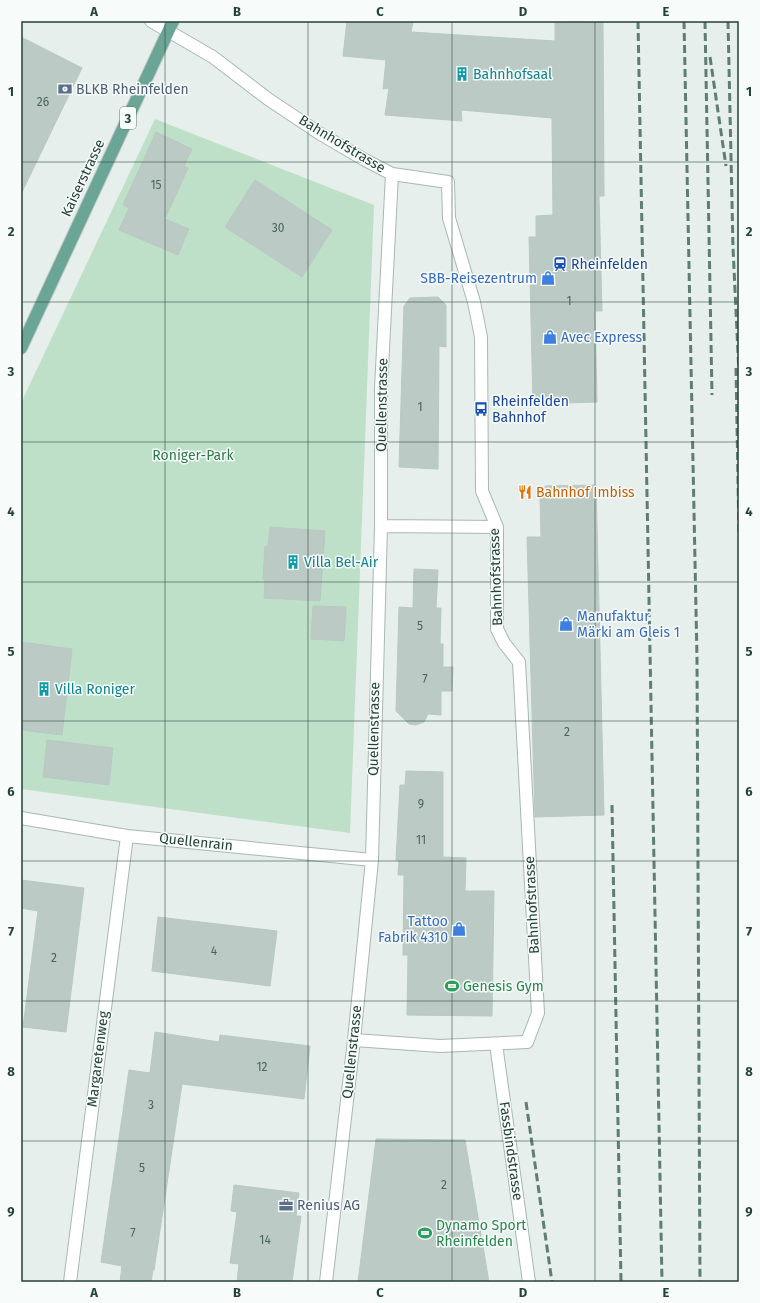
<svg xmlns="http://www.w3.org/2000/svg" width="760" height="1303" font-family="'Fira Sans',sans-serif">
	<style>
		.green { fill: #bfe0c8 }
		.building { fill: #bbcac4; stroke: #b8c9c2 }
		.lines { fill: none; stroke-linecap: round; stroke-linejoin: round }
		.minor-casing { stroke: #a8b8b2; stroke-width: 14 }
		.primary-casing { stroke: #c2cac8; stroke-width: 14 }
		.minor { stroke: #fff; stroke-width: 12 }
		.primary { stroke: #6aa596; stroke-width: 12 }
		.rail { stroke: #5f7d75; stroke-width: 3; stroke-dasharray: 8 4; stroke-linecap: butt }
		.grid { fill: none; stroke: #24423a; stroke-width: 1; stroke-opacity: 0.55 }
		.labels { text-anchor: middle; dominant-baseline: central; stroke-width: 3; stroke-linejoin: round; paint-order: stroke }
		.number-label { font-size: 12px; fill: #4a645c }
		.shield { fill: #f7fbf9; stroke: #637a73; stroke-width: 1 }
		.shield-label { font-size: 13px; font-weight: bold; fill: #24423a }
		.culture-label { font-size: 14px; fill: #0d838f; stroke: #f7fbf9; text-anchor: start }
		.service-label { font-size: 14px; fill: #4e5e75; stroke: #f7fbf9; text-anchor: start }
		.street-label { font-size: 14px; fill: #24423a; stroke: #f7fbf9 }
		.transit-label { font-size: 14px; fill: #164399; stroke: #f7fbf9; text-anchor: start }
		.shop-label { font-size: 14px; fill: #366cbe; stroke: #f7fbf9; text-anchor: end }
		.park-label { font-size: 14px; fill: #2d7a4b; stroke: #f7fbf9 }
		.food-label { font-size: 14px; fill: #c56008; stroke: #f7fbf9; text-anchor: start }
		.leisure-label { font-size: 14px; fill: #27864d; stroke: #f7fbf9; text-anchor: start }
		.neatline { fill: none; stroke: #24423a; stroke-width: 1.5 }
		.grid-label { font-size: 13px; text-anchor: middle; font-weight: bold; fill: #24423a }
	</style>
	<rect width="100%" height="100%" fill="#e6efeb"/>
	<path class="green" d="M155,119L374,205L350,833L21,789V403Z"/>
	<path class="building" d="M347,21H413L411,32L555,41V23L603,22L604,196H599L602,311H595L597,402L533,404L529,237H536V216L553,215L552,118L461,110L462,121L385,115L389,88L383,89L386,60L343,56Z
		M21,37L82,68L21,194Z
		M156,132L192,149L184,166L188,168L165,219L189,229L178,255L119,230L129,208L123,205Z
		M255,180L332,230L302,277L225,227Z
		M438,297L446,305V347L439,346L438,469L399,467L404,306L410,298Z
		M596,485L604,815L535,817L527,537H541L540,497L545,496V486Z
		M270,527L325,531L320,601L264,598L265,579H263L265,546H268Z
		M414,569L438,570L436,608H441L440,644H443V667H453L452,691H441V715L428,714L424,722L416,725L409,724L396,711L399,607L413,608Z
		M313,606L346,607L344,641L311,639Z
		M21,642L72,649L62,735L21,730Z
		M47,740L113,748L109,785L43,777Z
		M406,771L443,772V857L466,858L465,891H494L492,1016L407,1015L408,955H403L404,875H398L399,860H396L400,785H405Z
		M21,880L84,888L66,1032L23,1027L38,911L21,908Z
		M158,917L277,931L270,986L152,971Z
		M155,1032L219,1042L220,1035L310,1046L304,1099L182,1084L154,1270H153L151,1282H120L122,1266L101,1262L129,1070L150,1073Z
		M376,1139L465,1140L489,1282H358Z
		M234,1185L299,1193L296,1216H301L292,1282H237L239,1264L230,1263L237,1212L231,1211Z"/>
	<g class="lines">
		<defs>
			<path id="minor" d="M151,21L213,57L268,99L319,133L365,160L392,174L448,182L449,218L474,302L481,337L482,491L497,527V629L504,643L519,662L538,1013L527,1042L440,1046L354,1040
				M381,526L497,527
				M21,818L127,836L372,860
				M496,1044L529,1282
				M70,1282L127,836
				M326,1282L354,1040L372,860L381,526V388L392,174"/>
			<path id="primary" d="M21,348L173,21"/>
		</defs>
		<use href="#minor" class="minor-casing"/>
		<use href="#primary" class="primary-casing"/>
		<use href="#minor" class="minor"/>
		<use href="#primary" class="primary"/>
		<path class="rail" d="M638,21L662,1282
			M684,21L697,659L700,1282
			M705,21L712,395
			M728,21L733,248L739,374
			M710,57L726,166
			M736,368L739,536
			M612,805L621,1282
			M526,1102L552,1282"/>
	</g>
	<path class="grid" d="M165,21V1282M308,21V1282M452,21V1282M595,21V1282M21,162H739M21,302H739M21,442H739M21,582H739M21,721H739M21,861H739M21,1001H739M21,1141H739"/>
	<defs>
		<symbol id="building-bare" viewBox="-9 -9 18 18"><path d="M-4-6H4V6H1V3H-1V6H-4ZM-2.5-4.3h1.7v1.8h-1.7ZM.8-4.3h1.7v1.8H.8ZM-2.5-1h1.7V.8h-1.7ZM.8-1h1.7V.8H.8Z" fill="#0f9aa8" stroke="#f7fbf9" stroke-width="2.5" paint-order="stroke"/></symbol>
		<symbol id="bank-bare" viewBox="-9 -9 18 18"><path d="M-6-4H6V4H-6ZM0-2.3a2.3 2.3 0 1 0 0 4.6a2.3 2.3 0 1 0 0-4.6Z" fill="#5c6f8a" stroke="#f7fbf9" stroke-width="2.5" paint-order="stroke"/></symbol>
		<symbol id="station-bare" viewBox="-9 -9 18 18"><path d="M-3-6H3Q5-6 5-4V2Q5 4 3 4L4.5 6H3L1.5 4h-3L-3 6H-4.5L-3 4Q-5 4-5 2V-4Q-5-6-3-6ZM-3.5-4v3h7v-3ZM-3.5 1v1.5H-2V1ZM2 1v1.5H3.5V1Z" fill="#1a4fb4" stroke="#f7fbf9" stroke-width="2.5" paint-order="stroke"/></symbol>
		<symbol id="shop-bare" viewBox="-9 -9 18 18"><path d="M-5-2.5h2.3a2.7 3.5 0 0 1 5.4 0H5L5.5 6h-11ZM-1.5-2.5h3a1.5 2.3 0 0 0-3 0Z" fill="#3f7fe0" stroke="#f7fbf9" stroke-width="2.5" paint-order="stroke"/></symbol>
		<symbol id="bus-bare" viewBox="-9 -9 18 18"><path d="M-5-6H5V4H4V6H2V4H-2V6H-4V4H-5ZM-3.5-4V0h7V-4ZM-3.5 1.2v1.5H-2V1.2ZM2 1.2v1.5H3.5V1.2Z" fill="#1a4fb4" stroke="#f7fbf9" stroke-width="2.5" paint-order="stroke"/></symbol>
		<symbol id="restaurant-bare" viewBox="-9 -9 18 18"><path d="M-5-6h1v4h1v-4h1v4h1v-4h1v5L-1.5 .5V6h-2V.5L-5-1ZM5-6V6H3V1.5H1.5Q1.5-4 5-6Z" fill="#e8710a" stroke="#f7fbf9" stroke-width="2.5" paint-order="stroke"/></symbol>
		<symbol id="stadium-bare" viewBox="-9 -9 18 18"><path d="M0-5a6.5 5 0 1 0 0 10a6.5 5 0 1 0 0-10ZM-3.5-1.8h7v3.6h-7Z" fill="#2e9e5b" stroke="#f7fbf9" stroke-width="2.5" paint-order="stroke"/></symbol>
		<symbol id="office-bare" viewBox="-9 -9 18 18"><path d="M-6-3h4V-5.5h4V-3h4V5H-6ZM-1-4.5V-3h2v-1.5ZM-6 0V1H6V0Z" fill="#5c6f8a" stroke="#f7fbf9" stroke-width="2.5" paint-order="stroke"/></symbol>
	</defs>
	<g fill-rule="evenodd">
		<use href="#building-bare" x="452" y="64" width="20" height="20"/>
		<use href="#bank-bare" x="55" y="79" width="20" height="20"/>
		<use href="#station-bare" x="550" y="254" width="20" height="20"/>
		<use href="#shop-bare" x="538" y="268" width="20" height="20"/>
		<use href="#shop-bare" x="540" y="327" width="20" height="20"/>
		<use href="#bus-bare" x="471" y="399" width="20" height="20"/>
		<use href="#restaurant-bare" x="515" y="482" width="20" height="20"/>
		<use href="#building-bare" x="283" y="552" width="20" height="20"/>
		<use href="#shop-bare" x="556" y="614" width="20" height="20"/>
		<use href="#building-bare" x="34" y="679" width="20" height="20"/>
		<use href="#shop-bare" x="449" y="919" width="20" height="20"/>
		<use href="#stadium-bare" x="442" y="976" width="20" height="20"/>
		<use href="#office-bare" x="276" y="1195" width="20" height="20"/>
		<use href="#stadium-bare" x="415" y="1223" width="20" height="20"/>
	</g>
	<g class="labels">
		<g class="number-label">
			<text x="43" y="102">26</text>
			<text x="156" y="185">15</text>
			<text x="278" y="228">30</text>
			<text x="569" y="301">1</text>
			<text x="420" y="407">1</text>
			<text x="420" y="626">5</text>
			<text x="425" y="679">7</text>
			<text x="567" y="732">2</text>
			<text x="421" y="804">9</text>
			<text x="421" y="840">11</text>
			<text x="214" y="951">4</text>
			<text x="54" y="958">2</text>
			<text x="262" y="1067">12</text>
			<text x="151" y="1105">3</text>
			<text x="142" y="1168">5</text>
			<text x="444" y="1185">2</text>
			<text x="133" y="1233">7</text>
			<text x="265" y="1240">14</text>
		</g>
		<rect class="shield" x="120" y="107" width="16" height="22" rx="3"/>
		<g class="shield-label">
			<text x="128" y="118">3</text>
		</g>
		<g class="culture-label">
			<text x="473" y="74">Bahnhofsaal</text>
			<text x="304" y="562">Villa Bel-Air</text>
			<text x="55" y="689">Villa Roniger</text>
		</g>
		<g class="service-label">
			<text x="76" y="89">BLKB Rheinfelden</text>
			<text x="297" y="1205">Renius AG</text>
		</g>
		<g class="street-label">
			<text transform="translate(342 144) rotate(31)">Bahnhofstrasse</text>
			<text transform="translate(83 178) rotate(-65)">Kaiserstrasse</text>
			<text transform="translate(382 405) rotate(-89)">Quellenstrasse</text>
			<text transform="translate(496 577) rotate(-92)">Bahnhofstrasse</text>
			<text transform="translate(374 729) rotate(-89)">Quellenstrasse</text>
			<text transform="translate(196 842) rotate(6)">Quellenrain</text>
			<text transform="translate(532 905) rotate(-93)">Bahnhofstrasse</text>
			<text transform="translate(352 1052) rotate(-84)">Quellenstrasse</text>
			<text transform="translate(98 1059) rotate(-83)">Margaretenweg</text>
			<text transform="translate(511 1151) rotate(82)">Fassbindstrasse</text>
		</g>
		<g class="transit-label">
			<text x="571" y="264">Rheinfelden</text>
			<text x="492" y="401">Rheinfelden<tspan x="492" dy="16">Bahnhof</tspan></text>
		</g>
		<g class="shop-label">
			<text x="537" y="278">SBB-Reisezentrum</text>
			<text x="561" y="337" text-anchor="start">Avec Express</text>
			<text x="577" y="616" text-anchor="start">Manufaktur<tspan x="577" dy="16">Märki am Gleis 1</tspan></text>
			<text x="448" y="921">Tattoo<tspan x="448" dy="16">Fabrik 4310</tspan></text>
		</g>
		<g class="park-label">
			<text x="193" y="455">Roniger-Park</text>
		</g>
		<g class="food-label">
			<text x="536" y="492">Bahnhof Imbiss</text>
		</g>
		<g class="leisure-label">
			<text x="463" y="986">Genesis Gym</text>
			<text x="436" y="1225">Dynamo Sport<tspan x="436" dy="16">Rheinfelden</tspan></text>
		</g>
	</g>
	<rect width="760" height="1303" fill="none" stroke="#f7fbf9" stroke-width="44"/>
	<rect x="22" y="22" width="716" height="1259" class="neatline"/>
	<g class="grid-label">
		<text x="94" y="16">A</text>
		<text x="237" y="16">B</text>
		<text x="380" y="16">C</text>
		<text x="523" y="16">D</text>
		<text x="666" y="16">E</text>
		<text x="11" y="96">1</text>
		<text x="749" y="96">1</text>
		<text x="11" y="236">2</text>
		<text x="749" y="236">2</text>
		<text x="11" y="376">3</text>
		<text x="749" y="376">3</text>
		<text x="11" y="516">4</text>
		<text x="749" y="516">4</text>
		<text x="11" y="656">5</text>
		<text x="749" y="656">5</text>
		<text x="11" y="796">6</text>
		<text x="749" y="796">6</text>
		<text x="11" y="936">7</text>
		<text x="749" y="936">7</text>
		<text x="11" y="1076">8</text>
		<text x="749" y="1076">8</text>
		<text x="11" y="1216">9</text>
		<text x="749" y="1216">9</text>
		<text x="94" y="1297">A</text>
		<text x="237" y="1297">B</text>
		<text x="380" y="1297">C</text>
		<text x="523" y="1297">D</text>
		<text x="666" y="1297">E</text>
	</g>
</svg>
